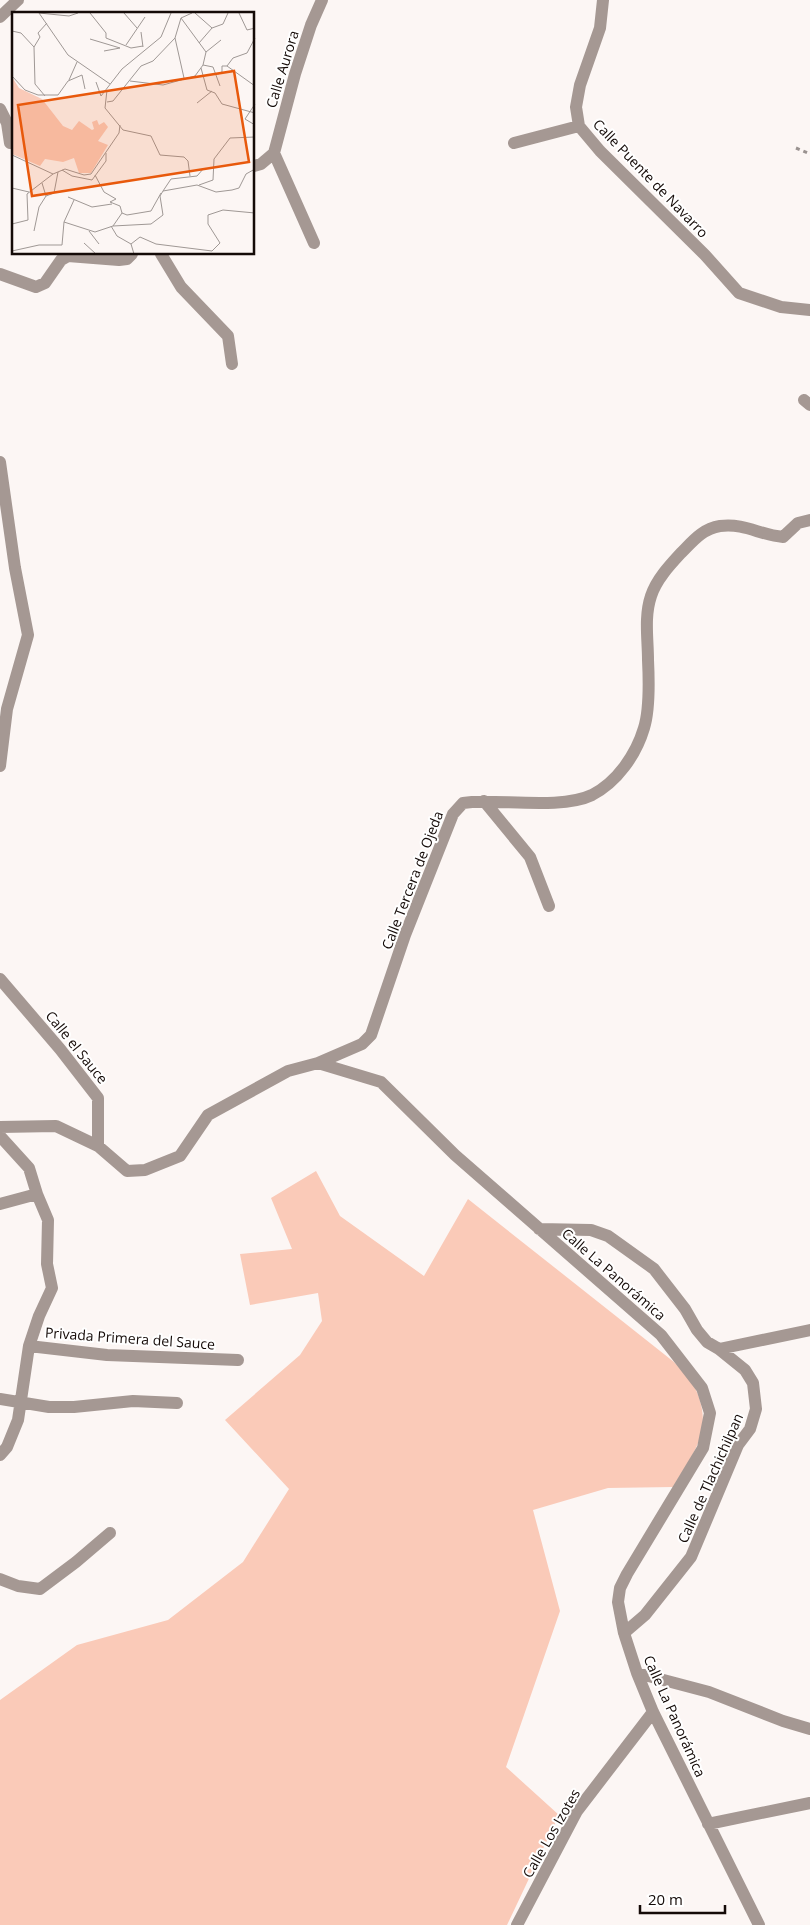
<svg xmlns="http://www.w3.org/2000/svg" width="810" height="1925" font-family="'Open Sans',sans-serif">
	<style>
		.green { fill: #facab8 }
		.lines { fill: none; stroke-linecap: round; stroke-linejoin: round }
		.path { stroke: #9a9290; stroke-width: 3; stroke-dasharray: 4 4; stroke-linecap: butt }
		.street { stroke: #a59893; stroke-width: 12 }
		.labels { text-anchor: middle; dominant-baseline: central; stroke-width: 4; stroke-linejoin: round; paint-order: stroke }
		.street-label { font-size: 14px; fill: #140a07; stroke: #fff }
		.inset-road { fill: none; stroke: #9f9895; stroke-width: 1 }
		.view { fill: #e8590c; fill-opacity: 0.15; stroke: #e8590c; stroke-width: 2.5 }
		.inset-edge { fill: none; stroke: #140a07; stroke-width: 2.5 }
	</style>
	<rect width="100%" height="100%" fill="#fcf6f4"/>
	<path class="green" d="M316,1171L340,1216L424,1276L468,1199L674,1362C681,1370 691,1380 696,1390C714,1431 693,1453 673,1487L608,1488L533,1510L560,1611L506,1767L559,1815L507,1925H0V1700L77,1645L168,1620L243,1562L289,1489L225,1420L300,1355L322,1321L318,1293L250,1305L240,1254L292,1249L271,1198Z"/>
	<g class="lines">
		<path class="path" d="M796,148L810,154"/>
		<path class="street" d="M603,0L600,28L580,85L576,107L579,126L600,151L705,255L739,293L781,307L810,310
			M0,17L18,0
			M0,109L7,123L10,143
			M514,143L579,126
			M274,153L314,243
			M254,166L261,164L274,153L295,74L311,25L322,0
			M161,254L181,287L228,336L232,364
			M0,274L36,287L45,283L61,260L68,256L119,260L127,259L132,254
			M804,400L810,405
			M0,462L15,568L28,635L7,709L0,766
			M484,801L530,857L549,906
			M0,979L60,1049L98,1098V1146
			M318,1063L381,1082L455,1155L661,1335L702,1388L710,1413L703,1448L627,1574L620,1588L618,1602L624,1633L637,1673L653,1712L759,1925
			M0,1127L56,1126L98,1146L127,1171L145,1170L180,1156L208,1115L288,1071L318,1063L362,1044L371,1035L405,935L453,814L463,803L472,802C505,800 563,809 592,795C617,782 636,755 644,728C650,709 649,680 648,660C648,639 644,617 651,596C656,580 669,566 681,553C693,541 702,529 720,526C746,523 759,535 783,537L798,523L810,520
			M0,1136L29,1168L37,1194L48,1220L47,1264L52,1288L39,1316L29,1346L18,1420L7,1447L0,1455
			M0,1204L37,1194
			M539,1229L591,1230L608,1236L654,1269L685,1309L697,1330L707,1342L719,1349L745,1370L753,1383L756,1409L750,1429L738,1445L691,1557L645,1615L624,1633
			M29,1346L107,1355L238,1360
			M719,1349L810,1330
			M0,1399L49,1407H74L133,1401L177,1403
			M0,1579L18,1586L40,1589L76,1562L110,1533
			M637,1673L709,1692L783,1721L810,1729
			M708,1824L810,1803
			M517,1925L577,1811L653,1712"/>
	</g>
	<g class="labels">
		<g class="street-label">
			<text transform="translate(282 69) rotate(-73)">Calle Aurora</text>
			<text transform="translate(651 178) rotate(46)">Calle Puente de Navarro</text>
			<text transform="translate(412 880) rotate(-69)">Calle Tercera de Ojeda</text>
			<text transform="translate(77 1047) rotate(51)">Calle el Sauce</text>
			<text transform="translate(614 1274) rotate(41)">Calle La Panorámica</text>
			<text transform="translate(130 1338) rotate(4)">Privada Primera del Sauce</text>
			<text transform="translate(710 1478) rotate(-66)">Calle de Tlachichilpan</text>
			<text transform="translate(675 1716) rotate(66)">Calle La Panorámica</text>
			<text transform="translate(551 1833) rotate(-60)">Calle Los Izotes</text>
		</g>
	</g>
	<g transform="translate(12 12)">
		<rect width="242" height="242" fill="#fcf6f4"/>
		<path d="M0,65L7,76L30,87L51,114L60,118L67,109L80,118L82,117L80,110L85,108L87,113L92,110L96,115L86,129L96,133L79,161H67L62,146L51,150L33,147L28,154L0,142Z" fill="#facab8"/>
		<path class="inset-road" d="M27,1L56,43L98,72M27,1L57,4L66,1M78,1L94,21V26L119,36L131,34M112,1L125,16M183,1L200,16M227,1L235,18L243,16M169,6L194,40L191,53M0,19L9,21L22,35L23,72L33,84M129,20L131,35M78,27L108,36M187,31L200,16L211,12L216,1M114,33L133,5M22,35L28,25L26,21L35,11M92,39L108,36M194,40L209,28M215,54L221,46L235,41L243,26M215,54L243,74M189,56L195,78L203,81L210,92M206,62L210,60V54H215M0,64L13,78L26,83H46L56,69L70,63L73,77M172,66L163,26L169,6L180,1M57,68L65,50M118,69L151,73L183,64L191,53L201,55L208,74M84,70L89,84L110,57L149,25L159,1M95,78L93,96L111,118L139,124L148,143L172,145L176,149L178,164M95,90L101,89L129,54L141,49L163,26M185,91L200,79M210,92L243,101M243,92L233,107L243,113M0,143L41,162M50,158L60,164L80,168L94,149V141M83,163L92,180L104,187L98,190L108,194L110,201M187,173L201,168L202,147L218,126L243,125M0,176L17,180M151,179L159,167L185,164L192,156M34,184L42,181L46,160M56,185L80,195L100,192M110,201L115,203L139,199L149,181M52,210L83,220L101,214L139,212L151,203L148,184L151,179L185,173L204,180L220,178L227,176L234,162L243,157M0,212L16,208L15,182L41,162L53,157L72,163L79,162L107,121L108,113M99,214L105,224L119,232M101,214L110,201M22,219L27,195L34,184L30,171M77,219L87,232M72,231L84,242M0,239L27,233H50L52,210L62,188M122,242L119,232L128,225L144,232L200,239L208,231L196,212V203L211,198L243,201"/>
		<path class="view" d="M222,59L237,150L20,184L6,93Z"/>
		<rect width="242" height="242" class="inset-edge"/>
	</g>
	<path d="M640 1905v8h85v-8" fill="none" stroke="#140a07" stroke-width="2.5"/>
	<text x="648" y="1905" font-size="15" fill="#140a07" stroke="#ffffff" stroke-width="4" paint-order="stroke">20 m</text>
</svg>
